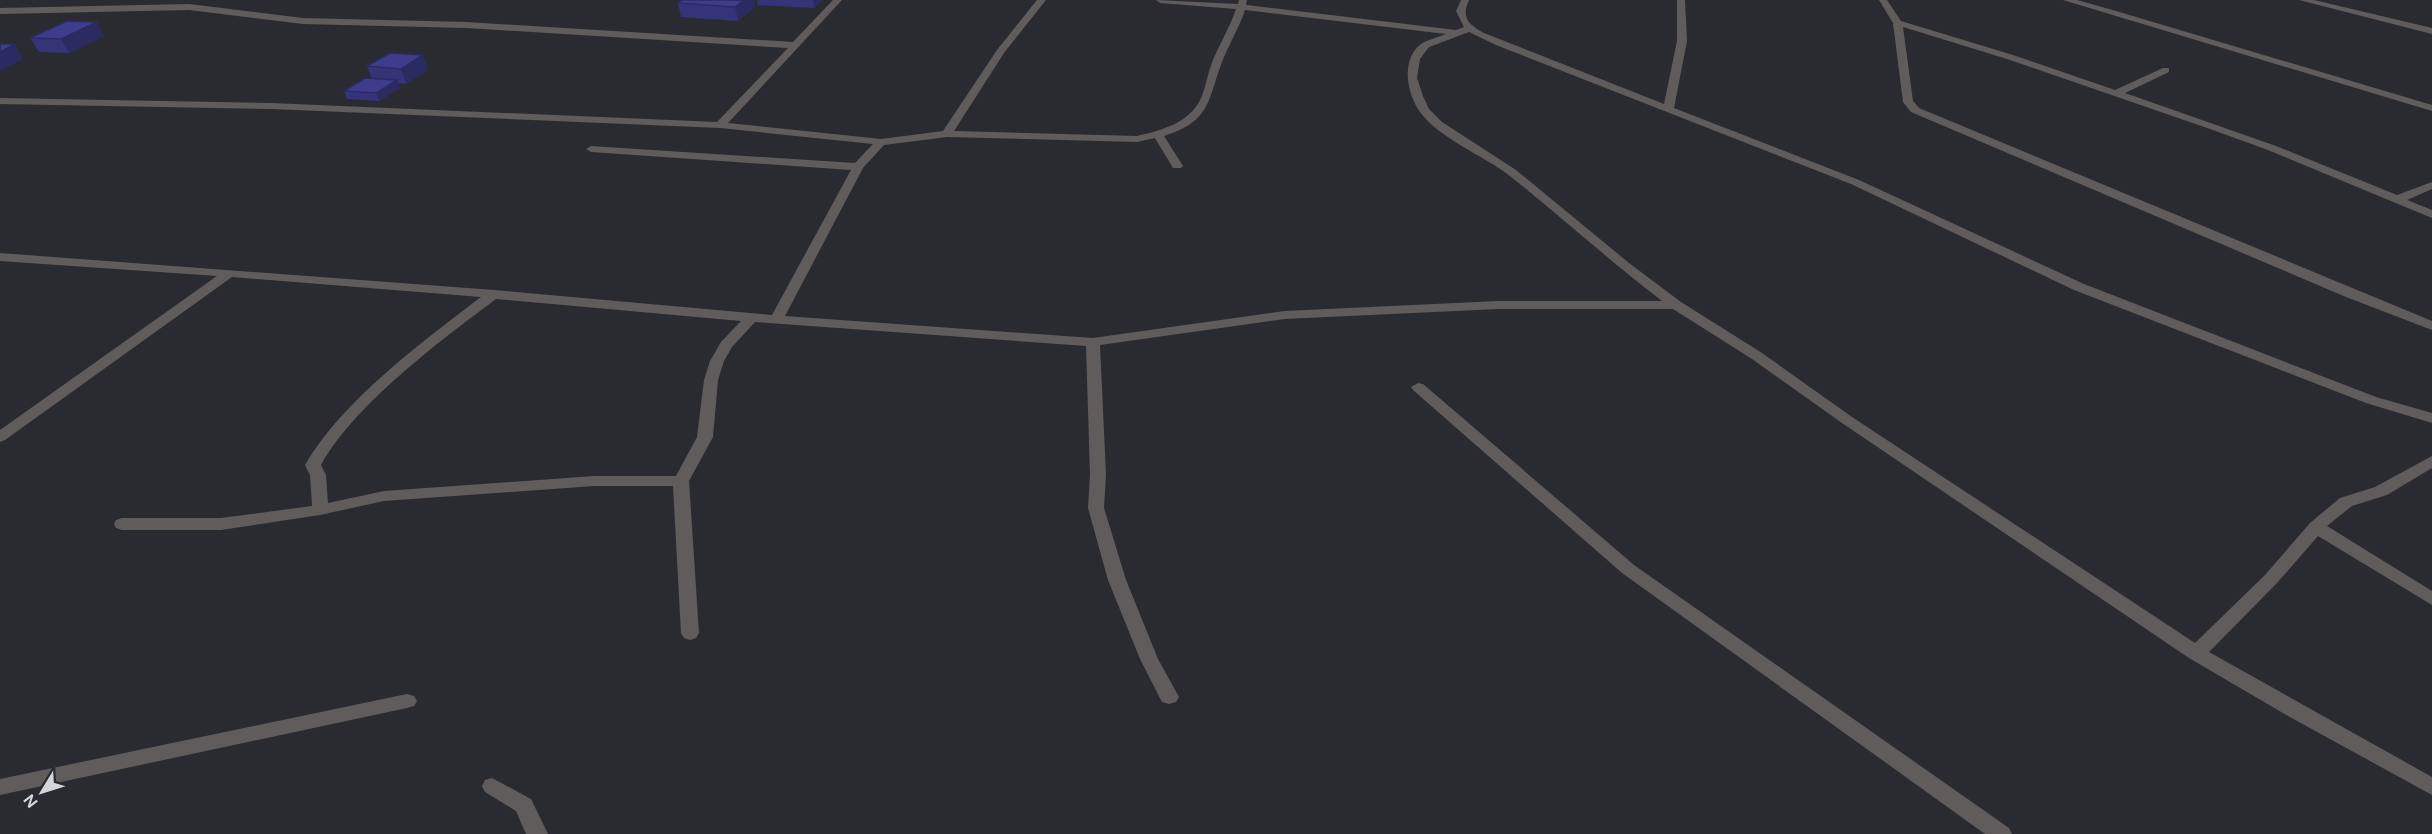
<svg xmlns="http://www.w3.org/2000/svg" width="2432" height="834" font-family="'DM Sans',sans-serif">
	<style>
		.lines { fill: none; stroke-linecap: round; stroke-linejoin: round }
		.minor { fill: #605c5c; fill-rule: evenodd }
		.wall { fill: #353478 }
		.shaded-wall { fill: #2b2b62 }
		.building { fill: #3e3d8c; stroke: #2b2b62; stroke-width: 1.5 }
	</style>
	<rect width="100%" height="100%" fill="#2a2b31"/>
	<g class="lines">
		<path class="minor" d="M833,0H842L728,123L881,139L943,131L997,50L1037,0H1046L1004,53L954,131L1137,136C1162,130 1191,123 1202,96C1206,85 1208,72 1213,60C1220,43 1230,27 1236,9L1160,3L1156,0L1238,4L1239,0H1247L1246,5L1456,30L1464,27L1456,11L1461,0H1469C1461,18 1468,24 1484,33L1664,104L1677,41V0H1685L1687,41L1674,108L1859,180L2084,284L2376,397L2432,413V423L2366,403L2074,290L1851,184L1496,45L1469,32L1429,47L1420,59L1417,78L1423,96L1429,109L1442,122L1516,170L1629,263L1681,302L1762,353L1852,417L2195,643L2265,575L2310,523L2340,498L2375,487L2432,456V468L2387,495L2352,506L2327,526L2432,591V605L2318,536L2277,583L2209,652L2432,777V795L2288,716L2189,658L1842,423L1752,359L1673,309H1498L1285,319L1100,345L1106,475L1104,508L1126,580L1158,659L1179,697L1176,702L1169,704L1162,702L1140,659L1108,580L1088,508L1090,475L1086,346L755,322L732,347L724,361L718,380L713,437L689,481L699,633L696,638L690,640L684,638L681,633L673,486H594L384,501L320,515L221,530H122L116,528L114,524L116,520L122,518H221L312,506L310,475L305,465C342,401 422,342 481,297L232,277L5,440L0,442V430L217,276L0,261V253L494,290L772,315L851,170L591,152L586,149L591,146L855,163L873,144L720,128L271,109L0,104V98L271,103L717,122L788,48L466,28L303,24L189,10L0,14V8L189,4L303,18L466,22L793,42ZM1245,10L1446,34C1439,37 1431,39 1424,42C1400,56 1406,93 1420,112C1440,139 1483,155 1510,176C1561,217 1610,261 1662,301H1498L1285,311L1093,338L785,316L863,168L884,145L947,137L1137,142L1155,138L1173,168H1181L1183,166L1164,136C1211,121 1207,102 1222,62C1229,44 1239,28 1245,10ZM496,299L741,321L721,342L710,361L704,380L697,437L676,476H594L384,491L328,503L326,475L321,465C354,405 441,340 496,299Z
			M1879,0H1887L1901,21L2013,55L2115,90L2163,68H2169V72L2125,93L2276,146L2397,195L2432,182V189L2407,200L2432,210V218L2268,150L2210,129L2007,59L1903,27L1913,101L1919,108L2432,321V330L2346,297L1911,112L1903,102L1893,23Z
			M2063,0H2077L2116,11L2432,105V111Z
			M2299,0H2314L2432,28V34Z
			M1418,383L1423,384L1634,565L2009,828L2012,834H1985L1622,573L1413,390L1411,387Z
			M407,694L414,696L417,701L414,706L407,708L0,795V779Z
			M492,778L531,799L548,834H526L516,811L485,792L482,786L485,780Z"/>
	</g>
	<path class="wall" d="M757,0H822L814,8L758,5Z
		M678,3L755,7L738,21L681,17Z
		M97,22L104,36L69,53L39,52L30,38Z
		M422,55L428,70L406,84L398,83L400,88L379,101L347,99L344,91L372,79L367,66Z"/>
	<path class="shaded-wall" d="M744,0H754L755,7L738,21L735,7Z
		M813,0H822L814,8Z
		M97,22L104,36L69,53L61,39Z
		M15,44L23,59L0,71V52Z
		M422,55L428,70L406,84L401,69Z
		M397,80L400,88L379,101L376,93Z"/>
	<path class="building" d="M682,0H744L735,7L678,3Z
		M67,21L97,22L61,39L30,38Z
		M0,44H15L0,52Z
		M390,53L422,55L401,69L367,66Z
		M365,78L397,80L376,93L344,91Z"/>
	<g transform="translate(42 792) rotate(232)" stroke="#2a2b31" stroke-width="4.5" paint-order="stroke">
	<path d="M0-4.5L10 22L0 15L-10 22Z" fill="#d5d6da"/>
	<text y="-9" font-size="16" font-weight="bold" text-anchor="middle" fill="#d5d6da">N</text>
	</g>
</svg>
